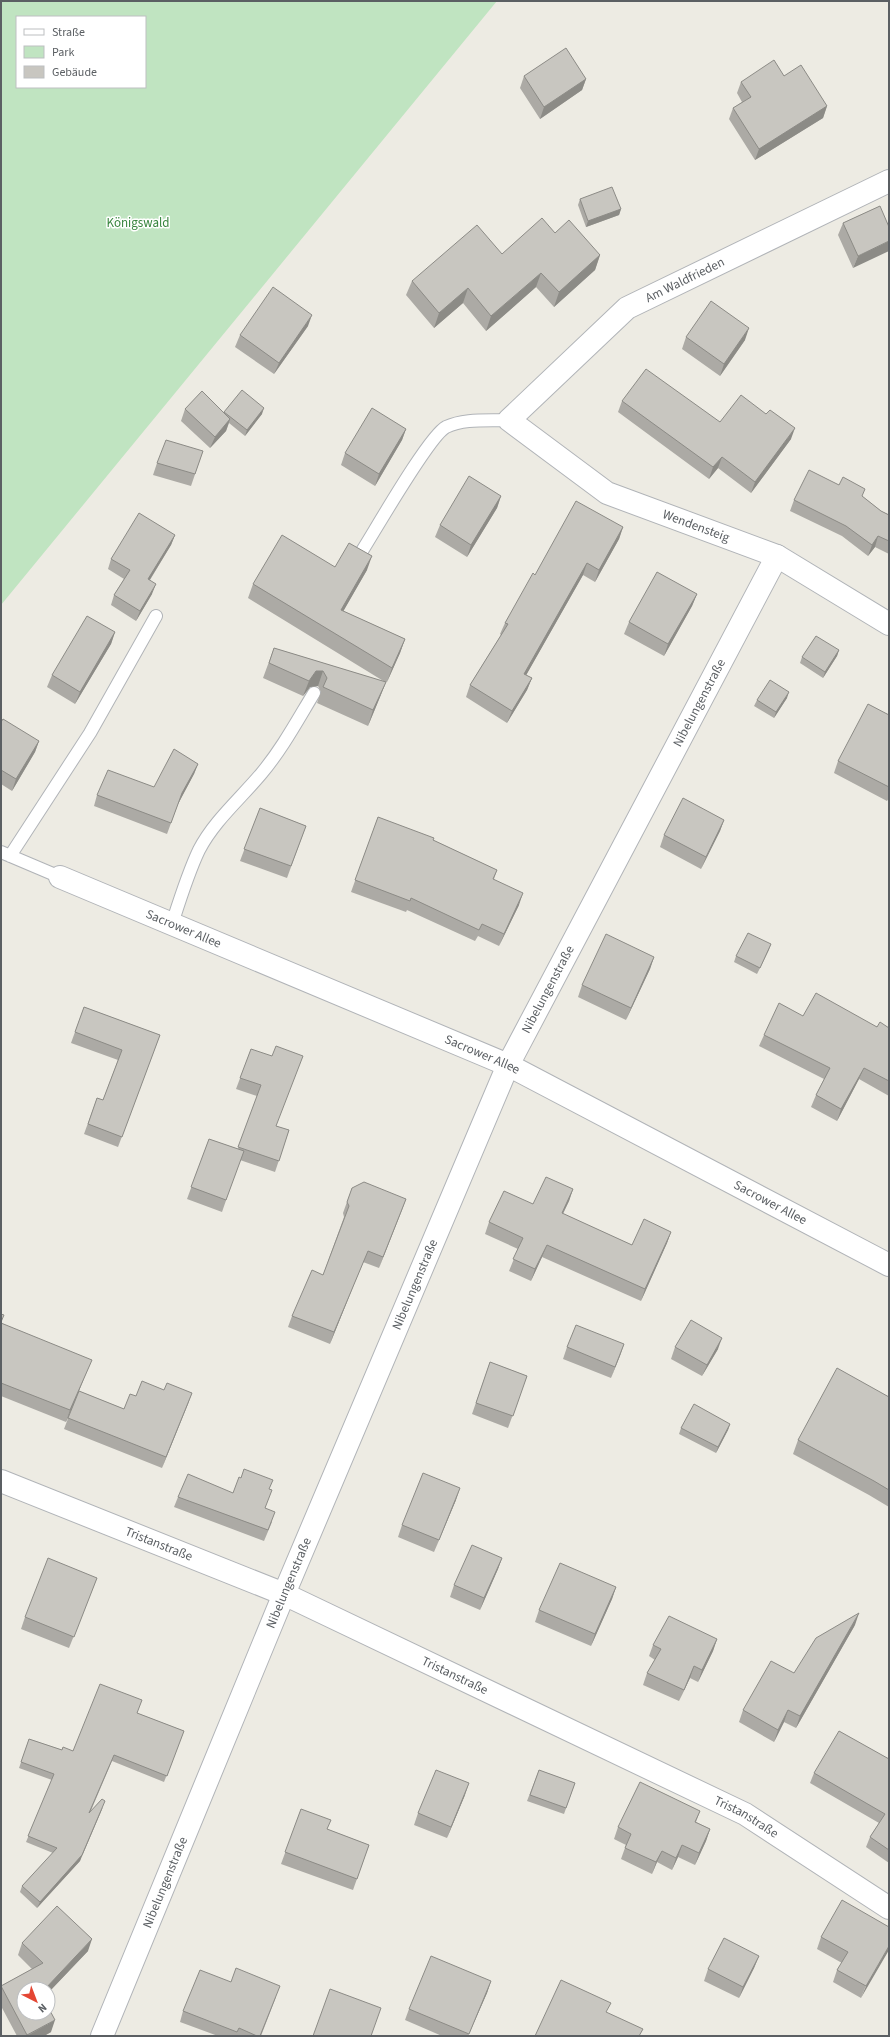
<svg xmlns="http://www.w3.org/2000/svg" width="890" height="2037" font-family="'Source Sans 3',sans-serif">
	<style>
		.green { fill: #c0e4c1; fill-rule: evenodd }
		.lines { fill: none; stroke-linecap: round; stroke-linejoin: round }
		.service-casing { stroke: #b1b4b8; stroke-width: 14 }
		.minor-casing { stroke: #b1b4b8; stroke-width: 24 }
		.service { stroke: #fff; stroke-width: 12 }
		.minor { stroke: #fff; stroke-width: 22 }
		.wall { fill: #acaaa5 }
		.shaded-wall { fill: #8c8b86 }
		.building { fill: #c8c6c0; stroke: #8c8b86 }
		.labels { text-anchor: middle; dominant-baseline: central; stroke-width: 3; stroke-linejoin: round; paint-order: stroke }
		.park-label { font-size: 13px; fill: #38853e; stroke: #fff }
		.street-label { font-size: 13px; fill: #5b5f63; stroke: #fff }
	</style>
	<rect width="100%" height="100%" fill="#edebe3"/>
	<path class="green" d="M1,1H497L1,605ZM17,17H145V87H17Z"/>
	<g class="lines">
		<defs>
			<path id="service" d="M362,551C376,529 429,436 446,427C465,418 488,421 509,420
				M1,852L60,877
				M10,856L90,733L156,616
				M172,924C180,899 188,873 199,850C214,821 240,799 261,774C282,749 297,721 314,693"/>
			<g id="minor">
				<path id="s1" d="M889,181L627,308L509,420L607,493L777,556L889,624"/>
				<path id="s2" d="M60,877L508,1065L889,1265"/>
				<path id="s3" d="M1,1481L284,1594L745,1814L889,1908"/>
				<path id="s4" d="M102,2036L284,1594L508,1065L777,556"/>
			</g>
		</defs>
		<use href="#service" class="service-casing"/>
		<use href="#minor" class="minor-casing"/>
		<use href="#service" class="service"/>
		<use href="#minor" class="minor"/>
	</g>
	<path class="wall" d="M524,76L586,79L582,90L540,119L520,88Z
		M784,76L827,106L823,118L755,160L729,119L733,108L742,102L737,93L741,82Z
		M580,199L621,209L619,215L586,227L578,205Z
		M880,206L853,268L838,235L843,223Z
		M555,233L600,255L595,270L554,307L536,287L486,331L463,303L434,328L406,295L412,281L502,254Z
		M308,326L274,374L235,347L240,335Z
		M686,337L745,340L720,376L682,349Z
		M622,401L720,422L791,439L751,493L718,468L709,479L618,412Z
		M185,409L224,413V412L262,414L245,436L229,423L226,431L210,448L181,421Z
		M406,429L402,440L375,486L341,465L345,453Z
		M203,451L191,486L153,475L157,463Z
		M501,496L497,508L467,557L435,537L440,525Z
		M862,496L881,511L889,515V554L875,547L868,556L842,536L790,511L794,500Z
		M623,527L619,539L595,582L583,575L526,675L532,678L527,690L507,723L466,697L470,685L501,635L500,634L505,623L535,575Z
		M175,535L171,545L150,580L152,594L136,621L111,605L114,595L124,579L108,569L111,559Z
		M335,567L367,570L343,611L405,639L400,653L387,682H386L380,697L368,726L317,703L321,692L318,686L310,687L303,696L263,678L274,648L385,682L248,598L253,584Z
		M697,594L692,606L664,656L624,634L629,622Z
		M115,632L111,644L75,704L47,687L52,675Z
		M839,650L837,656L823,678L800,663L802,657Z
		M787,698L774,718L754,706L757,700Z
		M889,715V798L887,801L834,773L838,761Z
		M1,722L39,741L35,752L12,791L1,784Z
		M198,764L194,774L178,804L167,834L94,806L97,795L154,787Z
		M260,808L306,826L287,878L240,861Z
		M378,817L433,840L497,870L494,879L519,905L499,946L478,936L475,941L407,910L406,912L351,892Z
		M724,820L720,831L701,869L660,847L664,835Z
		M771,944L769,950L757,974L734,962L736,956Z
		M654,957L650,969L626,1020L578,997L582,985Z
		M84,1007L160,1035L118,1147L84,1134L97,1098L103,1100L118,1060L71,1043Z
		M803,1016L889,1028V1096L859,1079L837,1121L811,1107L816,1095L824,1079L759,1046L764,1035Z
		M251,1049L276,1126L289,1130L275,1172L240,1160L222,1212L187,1199L209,1139L238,1149L257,1096L236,1089Z
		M352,1188L406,1199L379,1268L363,1262L330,1344L288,1327L292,1316L323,1275L344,1217L343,1213Z
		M573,1189L569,1201L563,1214L632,1245L671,1232L667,1243L641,1301L542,1257L531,1281L509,1271L518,1249L485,1234L489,1222L533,1204Z
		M1,1323L87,1371L79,1391L124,1409L136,1396L164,1390L192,1393L162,1468L64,1429L69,1416L66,1422L1,1396Z
		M624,1344L611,1378L563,1359L567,1347Z
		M675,1347L718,1349L702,1376L671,1359Z
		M490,1362L527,1376L508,1428L472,1414Z
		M889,1397V1507L869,1495L793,1454L798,1440Z
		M730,1424L728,1430L716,1453L679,1434L681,1428Z
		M269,1489L265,1508L272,1522L264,1541L174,1507L178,1497L233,1493Z
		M456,1500L434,1552L398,1537L402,1525Z
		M502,1558L498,1569L480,1610L450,1597L454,1585Z
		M97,1578L69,1648L21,1629L25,1617Z
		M616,1587L612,1599L591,1646L535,1622L539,1610Z
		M855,1625L796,1728L784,1722L774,1742L739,1722L743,1710L794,1673Z
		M717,1639L713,1651L698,1682L690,1678L679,1701L643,1685L647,1673L655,1660L649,1656L653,1645Z
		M137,1713L184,1731L164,1782L112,1761L90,1813L80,1861L37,1908L20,1892L22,1886L53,1853L26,1842L52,1780L19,1768L29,1739L62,1750L73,1751Z
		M889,1759V1863L866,1847L870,1837L879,1823L810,1783L814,1773Z
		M539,1770L575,1783L564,1814L527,1801Z
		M465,1795L447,1838L414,1825L418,1813Z
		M301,1809L327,1829L369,1845L353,1890L281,1864Z
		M700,1811L696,1822L710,1829L706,1841L695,1865L678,1857L672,1870L657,1862L652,1874L621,1859L626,1845L614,1839L618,1827Z
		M889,1927L861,1998L833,1982L837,1970L842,1963L817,1949L821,1937Z
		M22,1943L88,1951L48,1993V1989H24L51,2032L44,2036H17L1,2006V1986L32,1969L18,1955Z
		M759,1956L754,1968L739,1998L704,1981L708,1969Z
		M491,1981L487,1993L468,2036H442L405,2020L409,2009Z
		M276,1997L261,2036H218L180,2022L183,2011Z"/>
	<path class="shaded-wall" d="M586,79L582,90L540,119L544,107Z
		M827,106L823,118L755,160L759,149Z
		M621,209L619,215L586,227L588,221Z
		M889,241V251L853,268L858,256Z
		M600,255L595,270L554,307L559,292Z
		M541,273L536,287L486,331L491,316Z
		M468,288L463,303L434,328L439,313Z
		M312,315L308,326L274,374L279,363Z
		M749,328L745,340L720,376L724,364Z
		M264,408L262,414L245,436L247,430Z
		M230,419L226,431L210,448L215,437Z
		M795,428L791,439L751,493L755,482Z
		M406,429L402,440L375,486L379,474Z
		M722,457L718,468L709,479L713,467Z
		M501,496L497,508L467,557L471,545Z
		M623,527L619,539L595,582L599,570Z
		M175,535L171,545L144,589L148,579Z
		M878,536L875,547L868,556L872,545Z
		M372,556L367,570L336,624L341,610Z
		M587,563L583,575L520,686L524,674Z
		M156,584L152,594L136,621L140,611Z
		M697,594L692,606L664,656L668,644Z
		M115,632L111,644L75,704L80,692Z
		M405,639L400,653L387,682L392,668Z
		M839,650L837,656L823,678L825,672Z
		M316,671H323L318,686L310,687L303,696L309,681Z
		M532,678L527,690L507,723L512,711Z
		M386,682L380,697L368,726L373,710Z
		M789,692L787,698L774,718L776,712Z
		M39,741L35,752L12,791L16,779Z
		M198,764L194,774L178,804L167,834L182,793Z
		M724,820L720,831L701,869L706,857Z
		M523,893L519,905L499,946L504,934Z
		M654,957L650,969L626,1020L631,1008Z
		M864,1068L859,1079L837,1121L841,1109Z
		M573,1189L569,1201L557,1225L562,1213Z
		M406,1199L402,1210L379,1268L383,1257Z
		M671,1232L667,1243L641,1301L645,1289Z
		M547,1245L542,1257L531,1281L535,1269Z
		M368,1251L363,1262L330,1344L334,1332Z
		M722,1338L718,1349L702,1376L707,1365Z
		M624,1344L620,1356L611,1378L615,1367Z
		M92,1360L87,1371L66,1422L70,1410Z
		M192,1393L188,1404L162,1468L166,1457Z
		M730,1424L728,1430L716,1453L718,1447Z
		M460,1488L456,1500L434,1552L439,1540Z
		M502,1558L498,1569L480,1610L484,1598Z
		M616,1587L612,1599L591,1646L595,1634Z
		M859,1613L855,1625L796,1728L800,1716Z
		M717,1639L713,1651L698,1682L702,1670Z
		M694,1666L690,1678L679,1701L684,1690Z
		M788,1710L784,1722L774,1742L778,1730Z
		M469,1783L465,1795L447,1838L451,1827Z
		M103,1807L80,1861L37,1908L40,1902Z
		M710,1829L706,1841L695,1865L699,1853Z
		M682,1845L678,1857L672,1870L676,1858Z
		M662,1851L657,1862L652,1874L656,1862Z
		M92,1939L88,1951L48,1993V1989H45Z
		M889,1946V1950L861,1998L866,1986Z
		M759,1956L754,1968L739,1998L743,1987Z
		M491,1981L487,1993L468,2036Z
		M55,2020L51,2032L44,2036H27Z"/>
	<path class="building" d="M566,48L586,79L544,107L524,76Z
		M774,60L784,76L801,65L827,106L759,149L733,108L751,97L741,82Z
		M612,187L621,209L588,221L580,199Z
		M880,206L889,227V241L858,256L843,223Z
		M542,218L555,233L569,220L600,255L559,292L541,273L491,316L468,288L439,313L412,281L477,225L502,254Z
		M273,287L312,315L279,363L240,335Z
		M711,301L749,328L724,364L686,337Z
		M646,369L720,422L741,395L766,414L770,410L795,428L755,482L722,457L713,467L622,401Z
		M242,390L264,408L247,430L224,412Z
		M202,391L230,419L215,437L185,409Z
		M372,408L406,429L379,474L345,453Z
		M166,440L203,451L195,474L157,463Z
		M809,470L839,485L843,477L865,489L862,496L881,511L889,515V541L878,536L872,545L846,526L794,500Z
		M469,476L501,496L471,545L440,525Z
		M576,501L623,527L599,570L587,563L524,674L532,678L512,711L470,685L508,624L505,623L533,573L535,575Z
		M139,513L175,535L148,579L156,584L140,611L114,595L130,570L111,559Z
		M282,535L335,567L349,543L372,556L341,610L405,639L392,668L253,584Z
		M657,572L697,594L668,644L629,622Z
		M87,616L115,632L80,692L52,675Z
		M816,636L839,650L825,672L802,657Z
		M274,648L386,682L373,710L323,687L327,678L323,671H316L309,681L269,663Z
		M770,680L789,692L776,712L757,700Z
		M868,704L889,715V787L838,761Z
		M3,719L39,741L16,779L1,770V722Z
		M174,749L198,764L182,793L171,823L97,795L108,770L154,787Z
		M683,798L724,820L706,857L664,835Z
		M260,808L306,826L291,866L244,849Z
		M378,817L434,838L433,840L497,870L493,879L523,893L504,934L482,924L479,930L411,898L410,901L355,880Z
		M748,933L771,944L760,968L736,956Z
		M606,934L654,957L631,1008L582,985Z
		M816,993L877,1027L880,1022L889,1028V1081L864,1068L841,1109L816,1095L830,1068L764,1035L779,1003L803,1016Z
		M84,1007L160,1035L122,1137L88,1124L97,1098L103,1100L122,1050L75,1032Z
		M276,1046L303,1056L276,1126L289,1130L279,1161L238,1147L261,1085L240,1078L251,1049L272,1056Z
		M209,1139L244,1151L226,1200L191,1187Z
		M546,1177L573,1189L562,1213L632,1245L644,1219L671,1232L645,1289L547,1245L535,1269L513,1259L523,1238L489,1222L504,1191L533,1204Z
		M364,1182L406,1199L383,1257L368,1251L334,1332L292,1316L312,1270L323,1275L349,1206L347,1202L352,1188Z
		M1,1314L4,1315L1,1322Z
		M691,1320L722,1338L707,1365L675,1347Z
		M1,1323L92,1360L70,1410L1,1383Z
		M576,1325L624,1344L615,1367L567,1347Z
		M490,1362L527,1376L513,1416L476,1403Z
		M837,1368L889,1397V1409L888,1410L889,1411V1490L874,1481L798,1440Z
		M142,1381L164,1390L167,1383L192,1393L166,1457L68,1418L79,1391L124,1409L130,1394L136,1396Z
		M694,1404L730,1424L718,1447L681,1428Z
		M244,1469L273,1480L269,1489L272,1490L265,1508L275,1512L268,1530L178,1497L188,1474L233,1493L239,1477L241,1478Z
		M423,1473L460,1488L439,1540L402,1525Z
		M472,1545L502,1558L484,1598L454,1585Z
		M48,1558L97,1578L74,1637L25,1617Z
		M560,1563L616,1587L595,1634L539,1610Z
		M859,1613L800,1716L788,1710L778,1730L743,1710L771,1661L794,1673L816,1638Z
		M669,1616L717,1639L702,1670L694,1666L684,1690L647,1673L661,1649L653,1645Z
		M100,1684L142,1700L137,1713L184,1731L167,1776L114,1755L89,1813L102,1799L105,1801L82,1855L40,1902L22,1886L57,1848L28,1836L54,1774L21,1762L29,1739L62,1750L63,1747L73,1751Z
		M839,1731L889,1759V1850L870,1837L885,1814L814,1773Z
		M436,1770L469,1783L451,1827L418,1813Z
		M539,1770L575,1783L566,1808L530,1795Z
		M640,1782L700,1811L695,1822L710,1829L699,1853L682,1845L676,1858L662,1851L656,1862L625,1848L631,1834L618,1827Z
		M301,1809L331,1820L327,1829L369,1845L357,1879L285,1852Z
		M842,1900L889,1927V1946L866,1986L837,1970L848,1952L821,1937Z
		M57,1906L92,1939L45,1989H24V2013H48V2007L55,2020L27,2035L1,1986L43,1963L22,1943Z
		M724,1938L759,1956L743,1987L708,1969Z
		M431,1956L491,1981L469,2034L409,2009Z
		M236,1968L280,1986L260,2036H257L239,2028L237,2032L183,2011L200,1970L231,1982Z
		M561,1980L611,2003L606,2012L643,2029L639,2036H535Z
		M330,1989L381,2008L371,2036H313Z"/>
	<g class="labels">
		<g class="park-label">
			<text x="138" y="223">Königswald</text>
		</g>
		<g class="street-label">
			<text transform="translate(685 280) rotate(-26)">Am Waldfrieden</text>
			<text stroke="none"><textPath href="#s1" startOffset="671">Wendensteig</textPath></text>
			<text stroke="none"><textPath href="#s4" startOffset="1462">Nibelungenstraße</textPath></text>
			<text stroke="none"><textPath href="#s2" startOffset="134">Sacrower Allee</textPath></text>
			<text stroke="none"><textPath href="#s4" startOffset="1138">Nibelungenstraße</textPath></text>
			<text stroke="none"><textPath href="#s2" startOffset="458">Sacrower Allee</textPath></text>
			<text stroke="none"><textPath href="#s2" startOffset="782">Sacrower Allee</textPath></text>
			<text stroke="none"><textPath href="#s4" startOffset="814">Nibelungenstraße</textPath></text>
			<text stroke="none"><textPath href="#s3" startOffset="170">Tristanstraße</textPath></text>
			<text stroke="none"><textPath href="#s4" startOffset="490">Nibelungenstraße</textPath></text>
			<text stroke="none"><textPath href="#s3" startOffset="494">Tristanstraße</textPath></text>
			<text stroke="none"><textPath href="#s3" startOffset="818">Tristanstraße</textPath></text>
			<text stroke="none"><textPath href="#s4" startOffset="166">Nibelungenstraße</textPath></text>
		</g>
	</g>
	<rect width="890" height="2037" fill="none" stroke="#5b5f63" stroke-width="4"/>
	<rect x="16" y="16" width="130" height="72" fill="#ffffff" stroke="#bdbfc1"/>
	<rect x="24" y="29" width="20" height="6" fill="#ffffff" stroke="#bdbfc1"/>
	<text x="52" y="36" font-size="12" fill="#5b5f63">Straße</text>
	<rect x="24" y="46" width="20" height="12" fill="#c0e4c1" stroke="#bdbfc1"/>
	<text x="52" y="56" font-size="12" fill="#5b5f63">Park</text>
	<rect x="24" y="66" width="20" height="12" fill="#c8c6c0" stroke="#bdbfc1"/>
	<text x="52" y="76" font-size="12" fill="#5b5f63">Gebäude</text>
	<g transform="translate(36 2001) rotate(138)"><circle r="19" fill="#ffffff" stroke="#bdbfc1"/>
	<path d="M0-3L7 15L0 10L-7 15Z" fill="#e44633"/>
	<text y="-6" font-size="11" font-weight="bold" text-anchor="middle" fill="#5b5f63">N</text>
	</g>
</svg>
